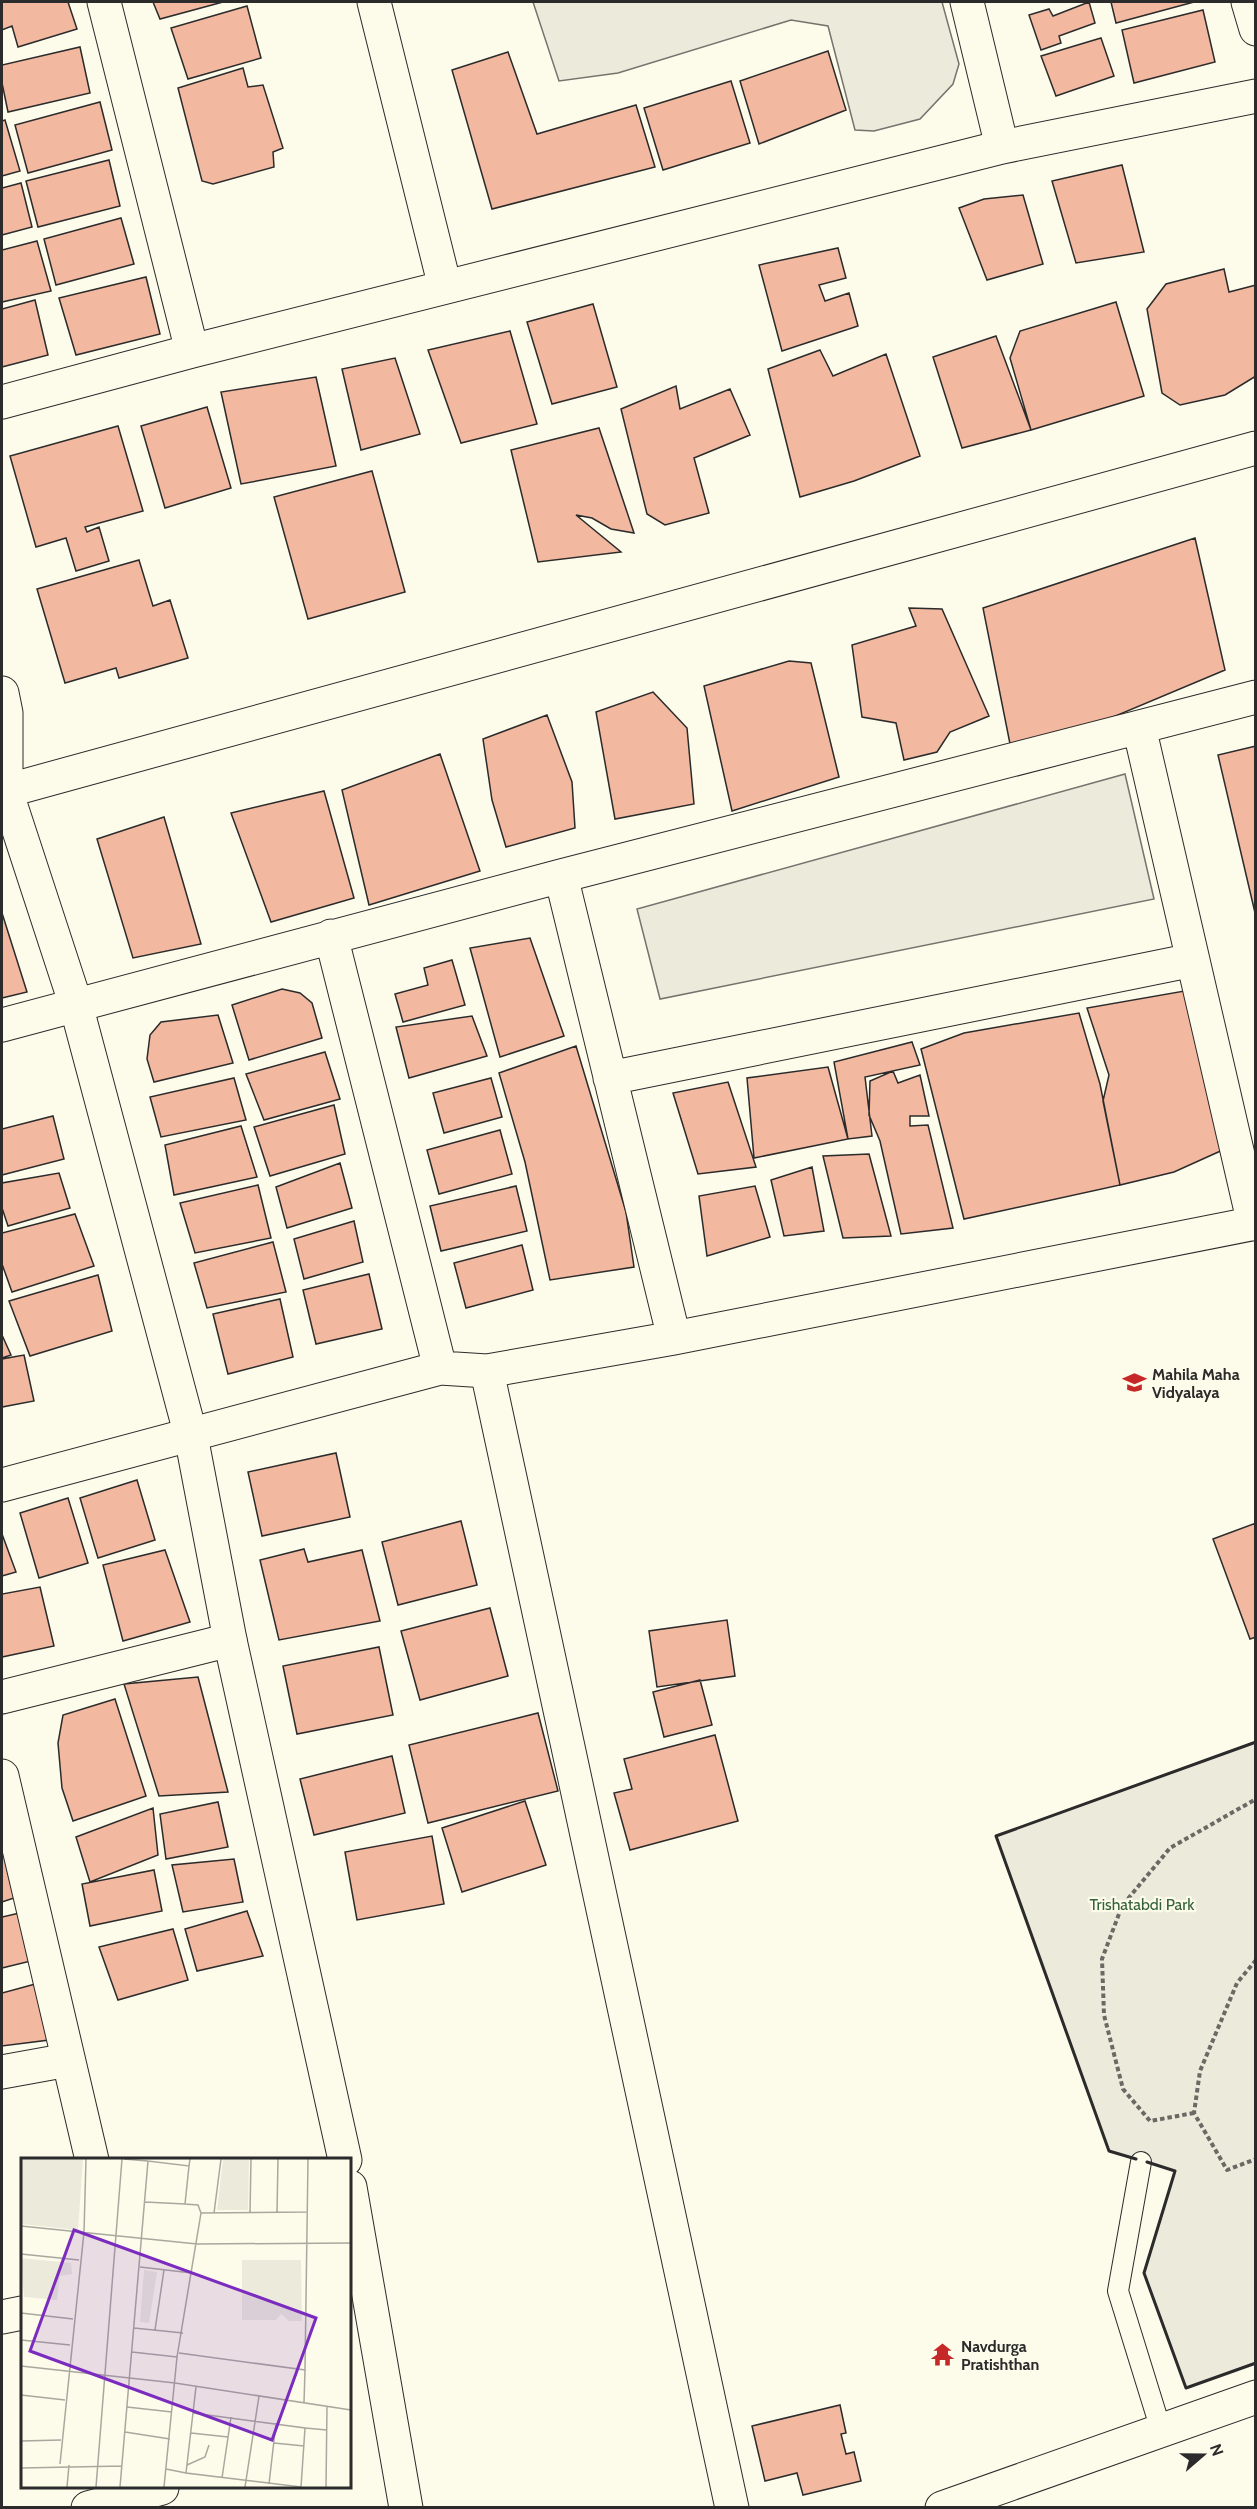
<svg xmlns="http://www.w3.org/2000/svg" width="1257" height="2509" font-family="Cabin,sans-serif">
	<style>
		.green { fill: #ecebdb; stroke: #74746e; stroke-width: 1.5 }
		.building { fill: #f2b8a0; stroke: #2b2b2b; stroke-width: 1.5 }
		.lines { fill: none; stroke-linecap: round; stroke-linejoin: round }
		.lane-casing { stroke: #2b2b2b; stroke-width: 22 }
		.street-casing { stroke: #2b2b2b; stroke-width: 35 }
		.secondary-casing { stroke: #2b2b2b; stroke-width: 35 }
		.path { stroke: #6a6964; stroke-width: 4; stroke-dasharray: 4.5 3; stroke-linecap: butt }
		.lane { stroke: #fdfbea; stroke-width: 20 }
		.street { stroke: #fdfbea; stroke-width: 33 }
		.secondary { stroke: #fdfbea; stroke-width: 33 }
		.wall { stroke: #2b2b2b; stroke-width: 3 }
		.labels { text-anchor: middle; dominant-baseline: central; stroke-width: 4.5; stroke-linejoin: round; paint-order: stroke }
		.poi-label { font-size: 16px; font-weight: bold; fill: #2b2b2b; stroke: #fdfbea; text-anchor: start }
		.park-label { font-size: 16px; fill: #34623c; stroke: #fdfbea }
		.inset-road { fill: none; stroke: #a9a89e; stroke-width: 1.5 }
		.view { fill: #7b2cbf; fill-opacity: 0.15; stroke: #7b2cbf; stroke-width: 3 }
		.inset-edge { fill: none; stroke: #2b2b2b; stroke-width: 3 }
	</style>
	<rect width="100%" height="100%" fill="#fdfbea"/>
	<path class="green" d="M533,2H942L959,64L953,84L920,119L874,131L855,130L828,26L791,20L618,73L559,81Z
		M1125,774L1154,899L660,999L637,909Z
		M1255,1742V2363L1186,2388L1144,2273L1175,2171L1109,2151L996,1836Z"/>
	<path class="building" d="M2,2H68L77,29L18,47L12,26L2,30Z
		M153,2H223L160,19Z
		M1089,2L1095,23L1059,36L1061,43L1041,50L1029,15L1049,9L1053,16Z
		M1111,2H1194L1116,23Z
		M247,6L261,58L188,79L171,28Z
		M1203,10L1215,62L1134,83L1122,30Z
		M1101,38L1114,76L1056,96L1041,56Z
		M80,47L90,93L8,112L2,83V65Z
		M828,51L846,110L759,144L740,81Z
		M508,52L537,134L636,105L655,167L492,209L452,70Z
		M243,68L248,87L263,85L283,148L273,152L274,167L213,184L202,181L178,88Z
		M731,81L750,143L663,170L644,108Z
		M100,102L112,150L28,173L15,125Z
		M5,120L20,171L2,176V121Z
		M109,160L120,206L38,227L26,181Z
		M1122,165L1144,252L1076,263L1052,181Z
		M21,183L32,227L2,235V188Z
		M1023,195L1043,264L987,280L959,208L984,199Z
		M121,218L134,264L56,285L44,239Z
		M37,241L51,291L2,302V250Z
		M838,248L846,278L819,285L825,301L849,293L858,326L782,351L759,265Z
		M1224,269L1229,292L1256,285V376L1225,395L1180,405L1162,393L1147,309L1166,284Z
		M146,277L160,334L76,355L59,298Z
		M35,300L48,355L2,367V309Z
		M1116,302L1144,396L1031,430L1010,358L1020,331Z
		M593,304L617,387L552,404L527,322Z
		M510,331L537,424L461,443L428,350Z
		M996,336L1031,430L962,448L933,357Z
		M820,350L833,376L886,354L920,456L854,481L800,497L768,369Z
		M395,358L420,434L361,450L342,369Z
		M316,377L336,466L241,484L221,392Z
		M676,386L680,409L730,389L750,435L694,458L709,513L665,525L647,514L621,409Z
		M207,407L231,488L165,508L141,426Z
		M118,426L143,511L85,527L87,532L99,527L109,561L76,571L66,538L36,547L10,456Z
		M599,428L634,533L611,529L592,518L576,515L621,552L538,562L511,450Z
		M372,471L405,592L308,619L274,497Z
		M1195,538L1225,670L1013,759L983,608Z
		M139,560L153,606L170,600L188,658L119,678L116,668L65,683L37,589Z
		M909,608L942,609L989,716L950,732L937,752L904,760L896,723L862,717L852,645L916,626Z
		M789,661L811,663L839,777L732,811L704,686Z
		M653,692L687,728L694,804L615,819L596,712Z
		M547,715L572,782L575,828L506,847L492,800L483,739Z
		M1256,746V917L1218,755Z
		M440,754L480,871L369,905L342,790Z
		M324,791L354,898L271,922L231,813Z
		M164,817L201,944L133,958L97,839Z
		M2,913L27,992L2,998Z
		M530,938L564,1036L500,1057L470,948Z
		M452,960L465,1005L403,1022L395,994L428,985L424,968Z
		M282,989L300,993L312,1003L322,1038L249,1060L232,1005Z
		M1190,990L1236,1144L1174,1172L1120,1185L1103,1101L1109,1075L1087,1008Z
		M1079,1013L1100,1084L1120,1185L964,1219L921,1049L964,1033Z
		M218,1015L233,1063L154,1082L147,1059L150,1035L161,1022Z
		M472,1016L487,1056L409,1078L396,1027Z
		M912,1042L920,1065L865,1077L872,1136L848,1139L834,1062Z
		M576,1046L626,1212L634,1267L550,1280L525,1162L499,1073Z
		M325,1052L340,1099L264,1120L246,1074Z
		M828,1067L848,1139L754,1158L747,1078Z
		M893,1071L898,1083L920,1075L929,1116H910V1126L928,1125L953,1228L901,1234L880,1141L869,1115L870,1081Z
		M234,1078L246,1120L161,1137L150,1097Z
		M491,1078L502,1117L444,1133L433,1093Z
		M728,1082L756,1167L698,1174L673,1093Z
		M334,1105L345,1154L270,1176L254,1127Z
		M53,1116L64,1159L2,1175V1129Z
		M241,1126L257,1177L174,1195L165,1145Z
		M500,1130L512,1174L439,1194L427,1150Z
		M869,1154L891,1236L843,1238L823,1156Z
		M340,1163L352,1208L287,1228L276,1187Z
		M812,1167L824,1231L784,1236L771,1180Z
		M59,1173L70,1208L8,1226L2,1208V1183Z
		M258,1185L271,1238L195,1253L180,1203Z
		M516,1186L527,1231L441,1251L430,1206Z
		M755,1186L770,1237L707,1256L699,1196Z
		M75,1214L94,1266L12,1292L2,1264V1233Z
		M354,1221L363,1262L304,1279L294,1239Z
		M273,1242L286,1292L207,1308L194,1263Z
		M522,1245L533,1290L466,1308L454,1263Z
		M369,1274L382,1329L316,1344L303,1290Z
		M98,1275L112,1331L30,1356L9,1301Z
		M280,1299L293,1357L228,1374L213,1314Z
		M2,1335L11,1355L2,1358Z
		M24,1355L34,1401L2,1407V1359Z
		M336,1453L350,1517L262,1536L248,1472Z
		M137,1480L155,1540L98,1558L80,1498Z
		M68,1498L88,1563L39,1578L20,1513Z
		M461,1521L477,1585L398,1605L382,1542Z
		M1256,1523V1637L1250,1639L1213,1539Z
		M2,1534L16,1572L2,1576Z
		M304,1549L308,1562L362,1550L380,1621L279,1640L260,1560Z
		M165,1550L190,1622L123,1641L103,1565Z
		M40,1587L54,1646L2,1657V1594Z
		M490,1608L508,1676L420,1700L401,1631Z
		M727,1620L735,1676L657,1687L649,1631Z
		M379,1647L393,1715L297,1734L283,1666Z
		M198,1677L228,1792L159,1796L124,1684Z
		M700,1680L712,1725L664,1737L653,1692Z
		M115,1699L146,1796L73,1821L62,1788L58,1743L63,1715Z
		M538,1713L558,1791L428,1823L409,1745Z
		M715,1735L738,1821L630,1850L614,1793L632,1789L624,1759Z
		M392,1756L405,1813L314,1835L300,1779Z
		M525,1801L546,1865L462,1892L442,1828Z
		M218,1802L228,1847L166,1859L160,1814Z
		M153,1808L158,1855L90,1882L76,1837Z
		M432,1836L444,1904L357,1920L345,1852Z
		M6,1855L20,1896L2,1902V1856Z
		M234,1859L243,1902L183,1912L172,1865Z
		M154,1870L162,1911L90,1926L82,1884Z
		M247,1911L263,1956L197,1971L185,1929Z
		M24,1912L35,1960L2,1968V1917Z
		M173,1929L188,1980L118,2000L99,1947Z
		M39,1983L49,2040L2,2046V1993Z
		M840,2405L846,2433L841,2434L846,2454L854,2452L861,2481L803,2495L797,2473L765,2481L752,2426Z"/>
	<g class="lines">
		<defs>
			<path id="lane" d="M1141,2162L1118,2291L1161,2430"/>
			<path id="street" d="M104,2L192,351
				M374,2L445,287
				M967,2L1002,147
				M1248,2L1256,29
				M2,402L192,351L1002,147L1256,96
				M2,693L6,713V791
				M1139,727L1254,1224
				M561,876L674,1338
				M331,936L440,1368
				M2,1025L561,876L1256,697
				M610,1078L1193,960
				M487,1371L732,2508
				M2,1485L440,1368L487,1371L674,1338L1256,1223
				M2,1697L230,1640
				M2,1776L92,2160
				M2,2072L68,2060
				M2,2317L22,2313
				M88,2508L162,2488
				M942,2508L1256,2397"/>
			<path id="secondary" d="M6,791L76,1005L191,1436L230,1640L345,2160
				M2,792L1256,448
				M350,2187L406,2508"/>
		</defs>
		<use href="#lane" class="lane-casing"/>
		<use href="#street" class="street-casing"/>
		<use href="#secondary" class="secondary-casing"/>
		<path class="path" d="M1256,1960L1237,1983L1200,2071L1194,2113L1227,2170L1256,2159
			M1194,2113L1150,2121L1123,2089L1104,2015L1102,1959L1122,1906L1170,1848L1256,1799"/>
		<use href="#lane" class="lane"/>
		<use href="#street" class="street"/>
		<use href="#secondary" class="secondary"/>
		<path class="wall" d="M1136,2159L1109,2151L996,1836L1256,1742
			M1147,2162L1175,2171L1144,2273L1186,2388L1256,2363"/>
	</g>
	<defs>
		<symbol id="university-bare" viewBox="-9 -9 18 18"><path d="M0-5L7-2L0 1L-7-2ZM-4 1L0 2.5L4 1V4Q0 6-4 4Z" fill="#c62828" stroke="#fdfbea" stroke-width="2.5" paint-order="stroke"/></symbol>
		<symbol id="temple-bare" viewBox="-9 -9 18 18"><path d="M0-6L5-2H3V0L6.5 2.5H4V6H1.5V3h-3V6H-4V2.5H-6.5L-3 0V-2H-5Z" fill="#c62828" stroke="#fdfbea" stroke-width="2.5" paint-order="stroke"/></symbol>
	</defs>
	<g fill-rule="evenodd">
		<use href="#university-bare" x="1118" y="1366" width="33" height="33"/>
		<use href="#temple-bare" x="926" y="2338" width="33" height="33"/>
	</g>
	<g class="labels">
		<g class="poi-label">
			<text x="1152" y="1374">Mahila Maha<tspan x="1152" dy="18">Vidyalaya</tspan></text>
			<text x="961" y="2346">Navdurga<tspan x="961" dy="18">Pratishthan</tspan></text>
		</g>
		<g class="park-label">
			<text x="1142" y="1904">Trishatabdi Park</text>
		</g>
	</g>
	<g transform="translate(21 2158)">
		<rect width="330" height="330" fill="#fdfbea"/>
		<path d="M0,1H62L57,72L0,66ZM202,1H228L227,52H196ZM0,100L50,105L51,116L39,118L36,142L3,139ZM221,102H280L281,163H268L260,156L255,162H221ZM123,112L136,114L128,165L119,164Z" fill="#ecebdb"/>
		<path class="inset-road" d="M103,1L127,3M168,8L164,46L177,47L180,55M124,44L164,46M229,54L230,1M256,54L257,1M193,55L200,1M0,68L176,86L330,85M0,96L58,102M119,109L171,115M0,155L52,161M113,170L162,175M134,172L143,112M0,182L49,187M111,194L156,199M158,195L284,212L283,245M0,208L154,225L330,252M284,212L287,1M0,237L44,242M106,249L151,254M172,255L284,270L280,329L165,315L175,229M284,270L306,272M104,274L149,281M170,275L207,279M0,283L40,282M253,285L283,288M39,306L63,74L65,1M166,307L184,299L188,287M0,310L101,308M145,311L165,315M201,320L210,259M248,326L255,265M46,329L48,307M75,329L101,1M99,329L127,3L168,8L169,1M143,329L156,199L180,55L287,54M224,329L238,238M305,329L306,248"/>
		<path class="view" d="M53,72L295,160L251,282L9,193Z"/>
		<rect width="330" height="330" class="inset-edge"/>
	</g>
	<rect width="1257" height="2509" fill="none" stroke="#2b2b2b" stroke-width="6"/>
	<g transform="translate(1203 2455) rotate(70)" stroke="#fdfbea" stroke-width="4.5" paint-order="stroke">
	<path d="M0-4.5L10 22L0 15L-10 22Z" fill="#2b2b2b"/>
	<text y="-9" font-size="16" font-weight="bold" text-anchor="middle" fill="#2b2b2b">N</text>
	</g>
</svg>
